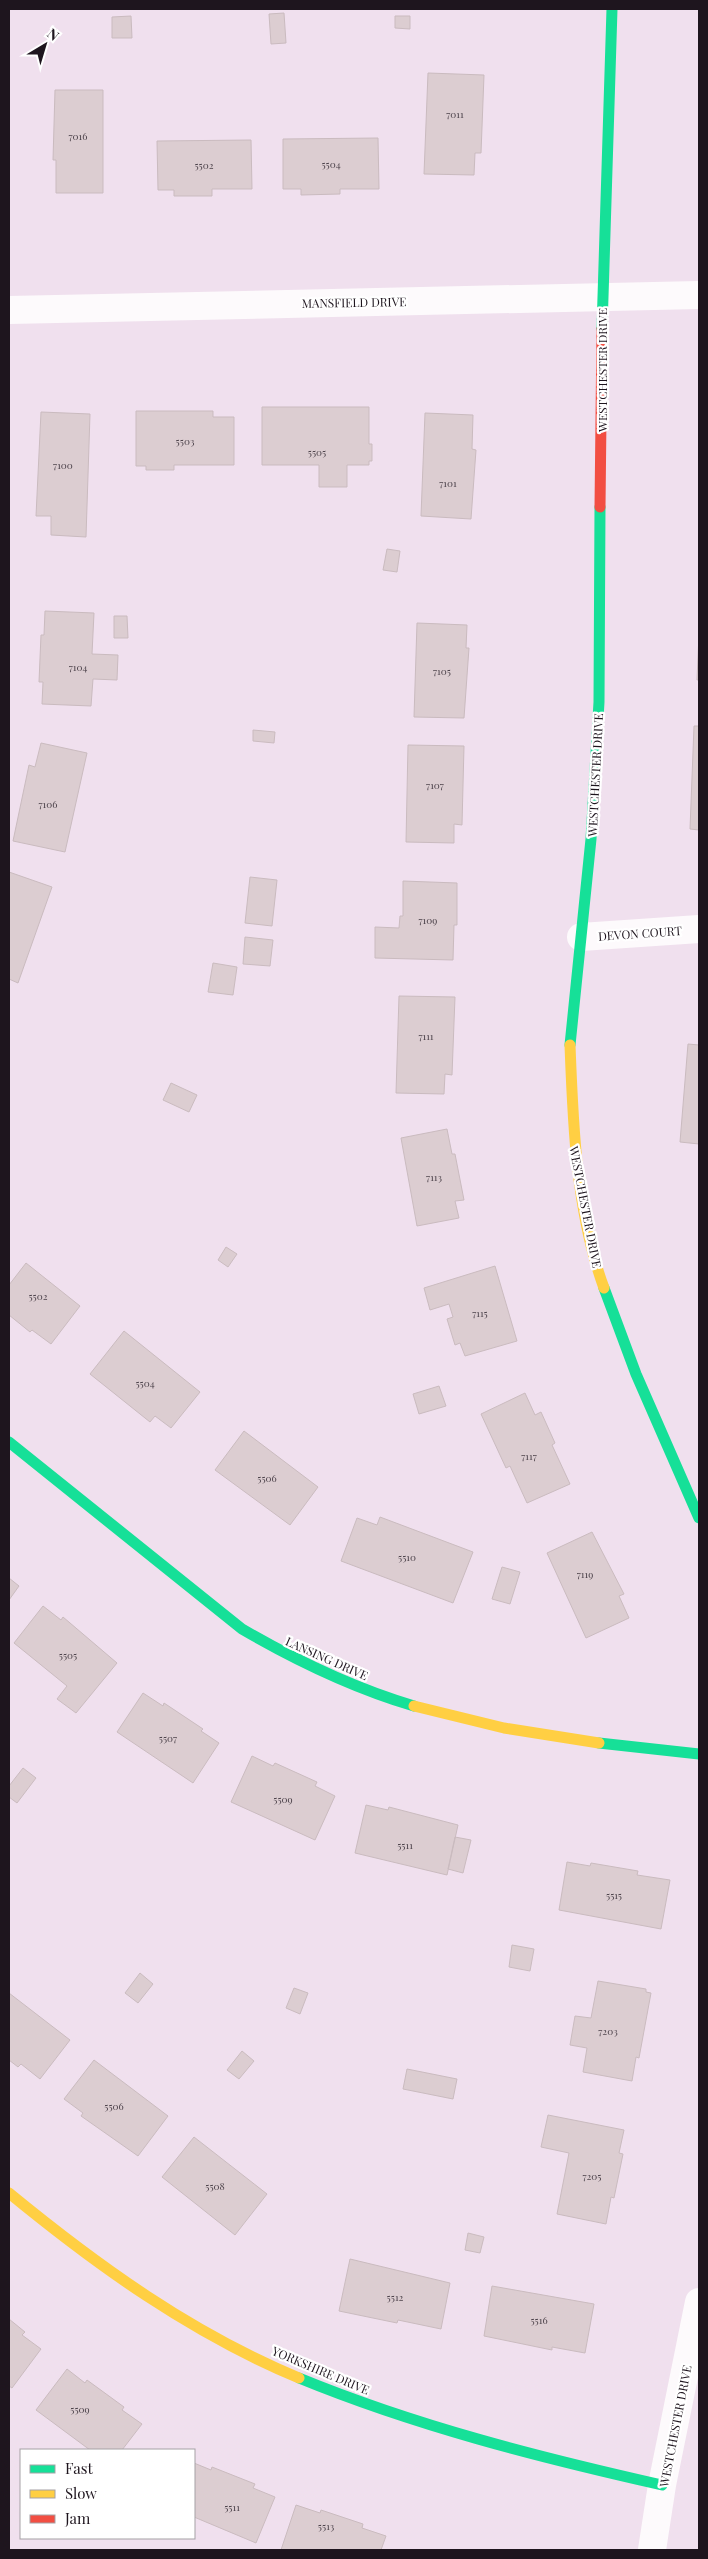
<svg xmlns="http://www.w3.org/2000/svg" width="708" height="2559" font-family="'Playfair Display',serif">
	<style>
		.building { fill: #dccdd1; stroke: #cabbbf }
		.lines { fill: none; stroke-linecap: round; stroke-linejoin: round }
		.street { stroke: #fdfafc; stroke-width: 28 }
		.fast { stroke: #16e098; stroke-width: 11 }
		.slow { stroke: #ffcf43; stroke-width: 11 }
		.jam { stroke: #f24e42; stroke-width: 11 }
		.labels { text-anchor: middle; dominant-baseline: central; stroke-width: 4.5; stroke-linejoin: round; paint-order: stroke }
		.number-label { font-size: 10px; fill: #4e444c }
		.street-label { font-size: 12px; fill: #1e151e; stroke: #fff }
	</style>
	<rect width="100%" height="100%" fill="#f0e0ee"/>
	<path class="building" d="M284,13L286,43L271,44L269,14Z
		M131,16L132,38H112V17Z
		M395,16H410V29L395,28Z
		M428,73L484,75L481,153H475L474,175L424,174Z
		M55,90H103V193H56V160H53Z
		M378,138L379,189H340V194L301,195V189H283V139Z
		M251,140L252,189H212V196H174V190H158L157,141Z
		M262,407H369V444H372V461H369V465H347V487H319V465H262Z
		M136,411H213V417H234V465H174V470H146V466H136Z
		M41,412L90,414L86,537L51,535V516H36Z
		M425,413L473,415L472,449L476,450L471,519L421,516Z
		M387,549L400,551L397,572L383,570Z
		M45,611L94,613L92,654L118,655L117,680L93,679L91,706L42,704L43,682H39L41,635H44Z
		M114,616H127L128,638H114Z
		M417,623L467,625L466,648H469L464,718L414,717Z
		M699,634V680H697Z
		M694,726H699V830L690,829Z
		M253,730L275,732L274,743L253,741Z
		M41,743L87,753L65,852L13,841L29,765L35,767Z
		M408,745L464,746L462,825L454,824V843L406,842Z
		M9,872L52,887L18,983L9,979Z
		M250,877L277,880L272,926L245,923Z
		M403,881L457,883V925H454L453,960L375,958V927L399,928L400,916H403Z
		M245,937L273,940L270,966L243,964Z
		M213,963L237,967L233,995L208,992Z
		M399,996L455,997L452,1075L445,1074L444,1094L396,1093Z
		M688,1044L699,1045V1144L680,1142Z
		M171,1083L197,1095L189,1112L163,1100Z
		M447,1129L452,1154H455L464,1200L455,1201L459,1218L417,1226L401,1138Z
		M226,1247L237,1254L228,1267L218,1260Z
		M26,1263L80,1306L51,1344L32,1330L30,1332L9,1315V1285Z
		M495,1266L517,1341L465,1356L460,1343L455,1345L447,1319L453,1317L449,1304L430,1310L424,1288Z
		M124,1331L200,1392L171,1428L155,1416L150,1422L90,1374Z
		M439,1386L446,1406L419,1414L413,1394Z
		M525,1393L535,1415L541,1412L555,1443L552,1445L570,1484L527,1503L510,1466L506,1468L481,1414Z
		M244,1431L318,1487L290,1525L215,1470Z
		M380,1517L473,1552L453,1603L341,1561L357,1518L377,1525Z
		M592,1532L624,1594L619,1596L629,1618L586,1638L547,1553Z
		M502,1567L520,1572L510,1604L492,1599Z
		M9,1578L19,1586L9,1600Z
		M43,1606L61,1620L63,1617L117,1663L76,1713L57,1699L67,1686L14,1643Z
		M143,1693L163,1706L164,1703L203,1729L201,1731L219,1743L193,1783L117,1732Z
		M252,1756L273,1766L275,1763L317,1782L315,1786L335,1796L315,1840L231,1802Z
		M23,1768L36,1778L17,1803L9,1797V1786Z
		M366,1805L388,1810L389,1807L458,1825L447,1875L355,1853Z
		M455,1837L471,1840L463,1873L448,1869Z
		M567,1862L590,1866L591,1863L638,1871L637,1875L670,1880L661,1929L559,1910Z
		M512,1945L534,1949L530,1971L509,1967Z
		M140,1973L153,1984L138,2003L125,1993Z
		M598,1981L646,1989V1992L651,1993L639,2058L636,2057L632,2081L583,2072L587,2048L570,2045L575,2016L591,2018Z
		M294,1988L308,1993L300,2014L286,2008Z
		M9,1993L70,2040L40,2079L21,2064L18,2067L9,2060Z
		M242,2051L254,2061L239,2079L227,2070Z
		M94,2060L168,2116L138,2156L81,2116L83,2113L64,2099Z
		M407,2069L457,2079L453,2099L403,2089Z
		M548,2115L624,2130L619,2153L623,2154L614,2198L611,2197L606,2224L557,2214L569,2153L541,2147Z
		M194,2137L267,2194L235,2235L162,2177Z
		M468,2233L484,2237L480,2253L465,2250Z
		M350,2259L450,2283L441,2329L398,2320L397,2323L339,2311Z
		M492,2286L594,2304L585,2353L552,2347V2350L484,2336Z
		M9,2319L25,2332L22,2335L41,2349L12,2388L9,2386Z
		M67,2369L85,2383L87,2380L124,2407L122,2410L142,2424L122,2450H90L36,2410Z
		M194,2463L211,2470L212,2467L255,2484L253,2488L275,2497L256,2543L194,2517Z
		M296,2505L320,2513L321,2510L363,2524L362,2528L386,2536L381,2550H281Z"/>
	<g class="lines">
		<path class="street" d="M9,310L699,295
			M581,937L699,929
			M652,2550L662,2485L699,2302"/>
		<path class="fast" d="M602,329L612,9
			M570,1045L591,839L599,702L600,507
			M604,1288L636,1374L699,1518
			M9,1442L242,1629C297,1661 353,1688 414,1706
			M599,1743L699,1754
			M299,2378C416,2426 538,2457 662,2485"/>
		<path class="slow" d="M570,1045C573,1125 576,1212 604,1288
			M414,1706L504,1728L599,1743
			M9,2193C98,2266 191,2333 299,2378"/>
		<path class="jam" d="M600,507L602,329"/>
	</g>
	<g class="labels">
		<g class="number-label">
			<text x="455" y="114">7011</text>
			<text x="78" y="136">7016</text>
			<text x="331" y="164">5504</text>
			<text x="204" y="165">5502</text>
			<text x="185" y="441">5503</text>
			<text x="317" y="452">5505</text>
			<text x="63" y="465">7100</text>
			<text x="448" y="483">7101</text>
			<text x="78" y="667">7104</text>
			<text x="442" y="671">7105</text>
			<text x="435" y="785">7107</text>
			<text x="48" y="804">7106</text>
			<text x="428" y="920">7109</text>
			<text x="426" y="1036">7111</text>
			<text x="434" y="1177">7113</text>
			<text x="38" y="1296">5502</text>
			<text x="480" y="1313">7115</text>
			<text x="145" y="1383">5504</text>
			<text x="529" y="1456">7117</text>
			<text x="267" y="1478">5506</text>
			<text x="407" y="1557">5510</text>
			<text x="585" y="1574">7119</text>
			<text x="68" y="1655">5505</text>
			<text x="168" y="1738">5507</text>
			<text x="283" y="1799">5509</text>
			<text x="405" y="1845">5511</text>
			<text x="614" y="1895">5515</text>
			<text x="608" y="2031">7203</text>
			<text x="114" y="2106">5506</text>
			<text x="592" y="2176">7205</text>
			<text x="215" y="2186">5508</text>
			<text x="395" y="2297">5512</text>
			<text x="539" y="2320">5516</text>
			<text x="80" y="2409">5509</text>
			<text x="232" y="2507">5511</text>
			<text x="326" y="2526">5513</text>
		</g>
		<g class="street-label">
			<text transform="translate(354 302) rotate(-1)">MANSFIELD DRIVE</text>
			<text transform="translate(602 370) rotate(-90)">WESTCHESTER DRIVE</text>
			<text transform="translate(595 775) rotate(-87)">WESTCHESTER DRIVE</text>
			<text transform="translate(640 933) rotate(-4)">DEVON COURT</text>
			<text transform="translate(586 1207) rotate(79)">WESTCHESTER DRIVE</text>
			<text transform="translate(327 1658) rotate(24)">LANSING DRIVE</text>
			<text transform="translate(321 2370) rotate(23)">YORKSHIRE DRIVE</text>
			<text transform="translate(675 2426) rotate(-79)">WESTCHESTER DRIVE</text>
		</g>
	</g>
	<rect width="708" height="2559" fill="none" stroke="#1e151e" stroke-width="20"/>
	<rect x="20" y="2449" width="175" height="90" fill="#ffffff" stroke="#a5a1a5"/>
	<rect x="30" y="2465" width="25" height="8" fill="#16e098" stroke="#a5a1a5"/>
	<text x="65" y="2474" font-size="15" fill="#1e151e">Fast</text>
	<rect x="30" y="2490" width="25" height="8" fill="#ffcf43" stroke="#a5a1a5"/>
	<text x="65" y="2499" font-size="15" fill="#1e151e">Slow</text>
	<rect x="30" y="2515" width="25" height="8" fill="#f24e42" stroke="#a5a1a5"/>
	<text x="65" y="2524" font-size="15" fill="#1e151e">Jam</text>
	<g transform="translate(45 45) rotate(38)" stroke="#ffffff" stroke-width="4" paint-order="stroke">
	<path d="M0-4L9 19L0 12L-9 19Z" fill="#1e151e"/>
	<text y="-8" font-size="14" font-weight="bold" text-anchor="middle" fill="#1e151e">N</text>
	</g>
</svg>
